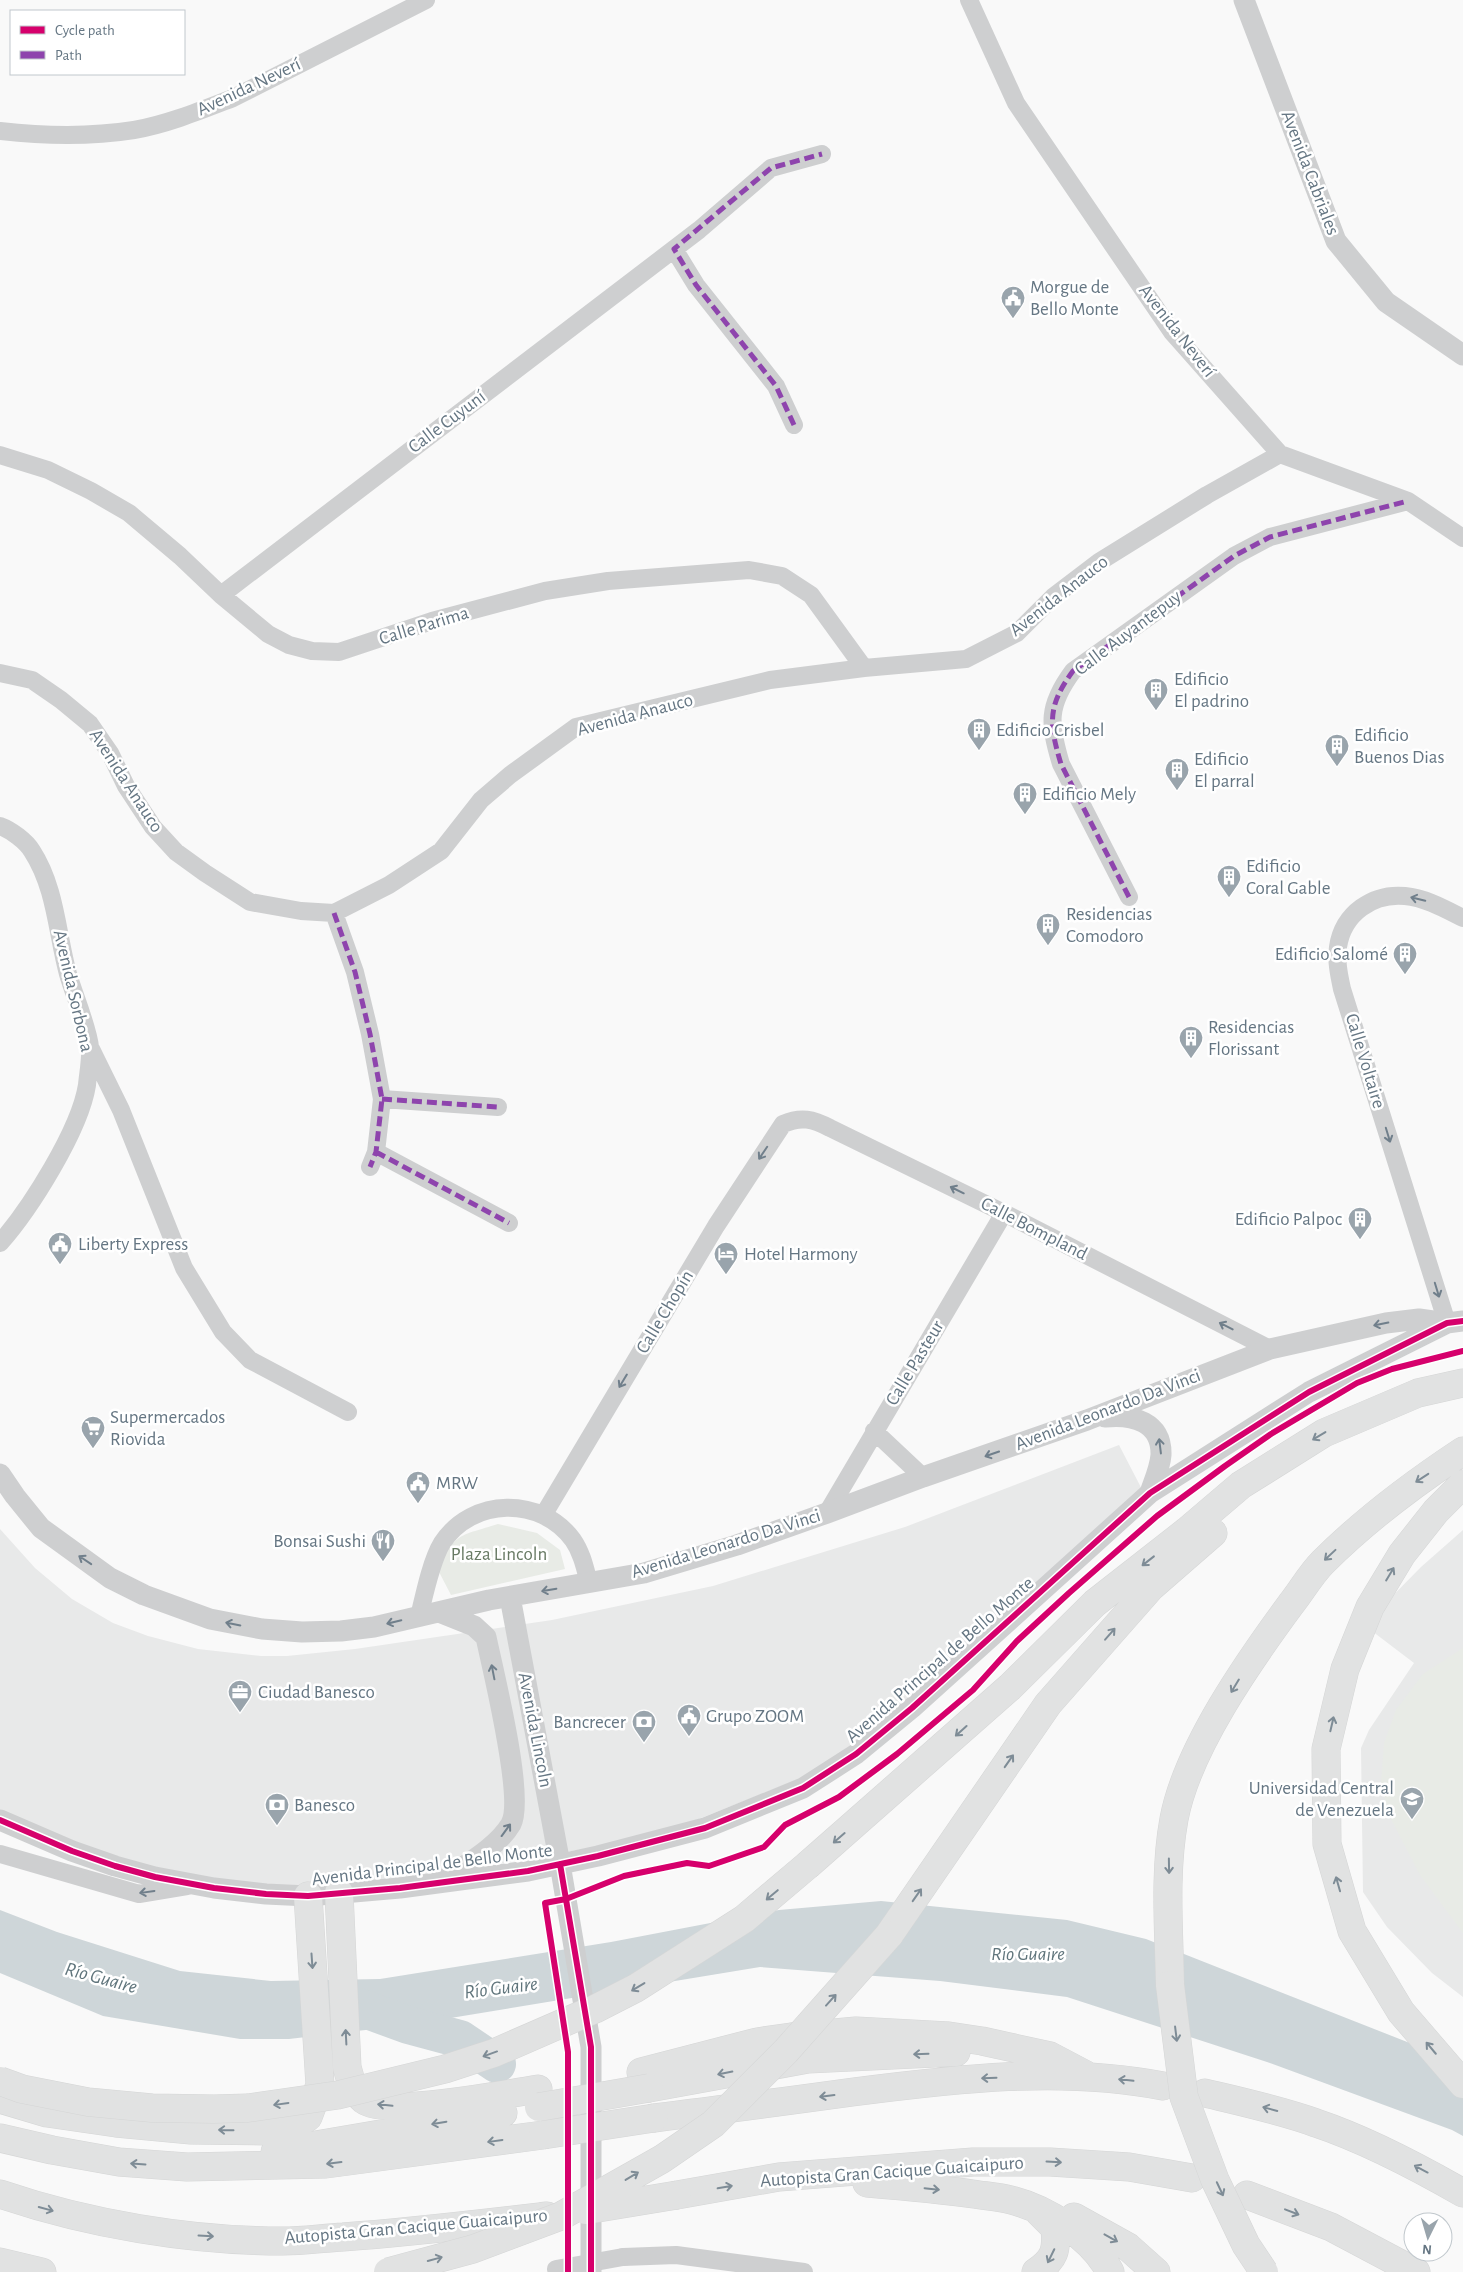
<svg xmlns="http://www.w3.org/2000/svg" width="1463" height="2272" font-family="'Alegreya Sans',sans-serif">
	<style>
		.built { fill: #e8e9e9 }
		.green { fill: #e8ebe6 }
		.water { fill: #ced6d9 }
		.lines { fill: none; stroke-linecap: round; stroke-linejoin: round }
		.river { stroke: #ced6d9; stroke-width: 38 }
		.motorway-casing { stroke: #d5d6d6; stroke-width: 29 }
		.minor { stroke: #cecfd0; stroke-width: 18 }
		.tertiary { stroke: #cecfd0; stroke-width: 21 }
		.motorway { stroke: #e1e2e2; stroke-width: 28 }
		.motorway-bridge-casing { stroke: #d5d6d6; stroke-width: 29; stroke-linecap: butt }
		.minor-bridge { stroke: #cecfd0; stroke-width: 18 }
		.motorway-bridge { stroke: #e1e2e2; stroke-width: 28 }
		.quiet { stroke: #8e44ad; stroke-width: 5; stroke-dasharray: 10 5; stroke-linecap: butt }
		.cycleway-casing { stroke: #fff; stroke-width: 9 }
		.cycleway { stroke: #d6006c; stroke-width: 6 }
		.oneway { stroke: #707f8b }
		.oneway2 { stroke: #7e8c96 }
		.labels { text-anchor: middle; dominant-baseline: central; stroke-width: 5; stroke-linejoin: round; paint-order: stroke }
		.street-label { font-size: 19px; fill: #657683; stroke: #fff }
		.poi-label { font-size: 19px; fill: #657683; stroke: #fff; text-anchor: start }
		.park-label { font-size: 19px; fill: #687a64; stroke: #fff }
		.water-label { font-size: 20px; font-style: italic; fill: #60757c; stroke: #fff }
	</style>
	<rect width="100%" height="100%" fill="#f9f9f9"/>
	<path class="built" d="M1119,1445L1147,1499L852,1758L656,1836L351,1890L205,1889L0,1827V1529L35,1568L72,1599L113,1623L148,1636L198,1649L261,1656H287L355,1649L552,1620L713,1586L905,1527Z
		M1463,1530V1997L1432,1973L1387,1927L1363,1892L1361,1748L1369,1730L1414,1663L1364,1625L1421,1567Z"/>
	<path class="green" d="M498,1524L537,1533L560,1550L565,1569L451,1595L438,1570C454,1532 461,1536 498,1524Z
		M1463,1648V1933L1420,1875L1389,1815L1381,1783L1384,1743L1396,1710L1423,1674Z"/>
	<path class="water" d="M881,1901L1067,1920L1146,1939L1463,2064V2136L1452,2130L1267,2062L1067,1997L940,1981L760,1967L408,2025L289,2039H240L103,2016L0,1973V1910L57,1932L180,1971L271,1981L380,1979L611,1942L779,1910Z"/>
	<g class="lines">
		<path class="river" d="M359,2007L408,2025L460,2039L497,2064"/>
		<defs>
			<path id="motorway" d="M1463,1484L1436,1511L1402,1554L1370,1607L1345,1669L1326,1749L1327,1844L1352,1931L1401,2012L1463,2084
				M809,1864L1010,1687L1095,1603L1187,1531L1241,1485L1324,1433L1418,1393L1463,1383
				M339,1893L347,2067C350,2079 353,2091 364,2100C388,2118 505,2094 538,2089
				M889,1935L1048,1704L1151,1587L1213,1533
				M1170,1985C1169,1930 1164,1873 1174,1819C1187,1749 1249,1661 1291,1604C1302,1590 1311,1574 1323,1562C1366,1519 1413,1484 1463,1451
				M641,2072L757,2042L791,2037L856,2031L949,2036L982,2041L1050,2056L1086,2075
				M649,2088L808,2059L956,2052
				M1205,2093C1242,2102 1280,2110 1316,2123C1367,2140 1416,2166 1463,2193
				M0,2099L47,2113L116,2123L191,2130L266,2131L299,2123L308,2117L320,2085L308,1896
				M654,2118C721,2110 787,2101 853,2092C954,2079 1062,2066 1163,2086
				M0,2138L52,2150L119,2162L187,2167L326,2164L543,2135
				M275,2152L503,2113
				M867,2183C903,2186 938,2189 973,2194C986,2196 999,2197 1011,2200C1047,2209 1093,2238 1110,2272
				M0,2194C88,2224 190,2241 283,2241C303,2241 323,2238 343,2237C412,2232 479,2224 547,2216
				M677,2195L779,2177L973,2162H1050L1129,2167L1192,2178
				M1247,2195L1331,2227L1416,2272
				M1074,2217L1128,2247L1156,2272
				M0,2262L42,2272
				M1036,2272C1055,2259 1057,2250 1055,2228L1039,2212"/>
		</defs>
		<use href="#motorway" class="motorway-casing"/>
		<path class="minor" d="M969,0L1016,103L1172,332L1280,454L1408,501L1463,538
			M0,131C45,136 90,137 134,130C168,124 202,110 233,98L426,0
			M674,249L696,285L776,386L794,425
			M0,455L48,470L91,491L129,513L180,556L221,595L268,634L289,645L312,651L339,652L432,621L545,591L608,581L749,570L782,576L811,595L864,668
			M221,595L699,230L771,168L822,154
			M0,673L32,680L61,700L90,724L110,753L126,786L153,827L176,852L205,873L250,902L301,911L334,913L389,885L441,851L481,800L510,775L576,727L770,680L864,668L966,659L1017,633L1053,597L1099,562L1207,495L1280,454
			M0,826C11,830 26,841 32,851C56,888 57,934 68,974C74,995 88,1027 90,1047C91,1059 88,1073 87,1085C80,1130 30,1209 0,1243
			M1129,897L1061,764C1049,724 1047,706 1073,671L1234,556L1270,537L1408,501
			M334,913L355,972L370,1034L382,1099L376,1152L370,1167
			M90,1047L121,1110L184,1268L223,1332L250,1360L348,1412
			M382,1099L498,1107
			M376,1152L509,1223
			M1447,1323L1342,989C1339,975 1336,961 1338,947C1343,913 1373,893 1405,896C1426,898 1445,909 1463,918
			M874,1431L923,1477
			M827,1513L1004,1213
			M544,1514L716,1226L783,1124C801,1116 813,1119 830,1128L1004,1213L1270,1349
			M419,1617C424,1596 431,1561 442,1543C472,1497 541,1496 573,1540C582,1553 585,1568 589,1583
			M0,1854L139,1894L187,1886
			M623,2257L676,2255L804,2272"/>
		<path class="tertiary" d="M1244,0L1336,241L1386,302L1463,355
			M1105,1417C1133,1414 1162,1422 1161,1455C1160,1468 1154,1481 1150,1493
			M0,1474L15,1496L41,1528L110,1578L144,1595L210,1619L262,1629L302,1632L341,1631L374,1627L489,1600L644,1573L737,1545L827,1513L923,1477L1087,1420L1270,1349L1386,1323L1419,1319L1447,1323
			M510,1597L560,1864L591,2047V2272
			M439,1612L474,1626L486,1637C493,1671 525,1798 511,1824C497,1848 463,1866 441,1882
			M0,1820L72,1851L115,1866L155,1877L214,1888L266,1894L308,1896L400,1888L528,1871L598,1856L705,1828L803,1788L856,1754L912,1708L1150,1493L1309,1392L1447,1323L1463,1321"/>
		<use href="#motorway" class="motorway"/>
		<defs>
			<path id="motorway-bridge" d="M1170,1985L1184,2097L1215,2180L1246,2245L1264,2272
				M0,2081L22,2089L88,2102L152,2108L214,2109L248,2108L338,2095L445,2069L494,2053L595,2009L636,1988L744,1919L809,1864
				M539,2107L649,2088
				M543,2135L654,2118
				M586,2210L677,2195
				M388,2272L473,2249L561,2216L662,2159L713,2124L786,2051L889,1935"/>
		</defs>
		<use href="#motorway-bridge" class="motorway-bridge-casing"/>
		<path class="minor-bridge" d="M556,2269L623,2257"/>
		<use href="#motorway-bridge" class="motorway-bridge"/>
		<path class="quiet" d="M794,425L776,386L696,285L674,249L771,168L822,154
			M1129,897L1061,764C1049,724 1047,706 1073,671L1234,556L1270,537L1408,501
			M334,913L355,972L370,1034L382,1099L376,1152L370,1167
			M382,1099L498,1107
			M376,1152L509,1223"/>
		<defs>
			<path id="cycleway" d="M0,1820L72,1851L115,1866L155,1877L214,1888L266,1894L308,1896L400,1888L528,1871L598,1856L705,1828L803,1788L856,1754L912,1708L1150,1493L1309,1392L1447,1323L1463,1321
				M560,1864L591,2047V2272
				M568,2272V2052L545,1903L566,1899L624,1876L687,1863L709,1866L764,1847L785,1825L839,1797L897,1754L973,1690L1017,1641L1069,1593L1157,1516L1225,1466L1271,1434L1357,1383L1392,1369L1463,1351"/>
		</defs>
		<use href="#cycleway" class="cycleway-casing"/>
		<use href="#cycleway" class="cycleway"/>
	</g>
	<defs><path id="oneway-shaft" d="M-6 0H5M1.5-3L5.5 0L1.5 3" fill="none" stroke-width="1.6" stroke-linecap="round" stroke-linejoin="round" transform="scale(1.25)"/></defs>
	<g class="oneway">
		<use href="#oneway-shaft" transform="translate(1418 899) rotate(-166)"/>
		<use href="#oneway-shaft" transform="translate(1388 1135) rotate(73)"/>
		<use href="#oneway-shaft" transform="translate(763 1153) rotate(124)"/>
		<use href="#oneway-shaft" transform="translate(957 1190) rotate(-154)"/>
		<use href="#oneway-shaft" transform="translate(1437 1290) rotate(73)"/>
		<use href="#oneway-shaft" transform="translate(1381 1324) rotate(169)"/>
		<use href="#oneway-shaft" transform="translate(1226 1326) rotate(-153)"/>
		<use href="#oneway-shaft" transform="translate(623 1381) rotate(121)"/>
		<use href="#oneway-shaft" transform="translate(1160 1446) rotate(-97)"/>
		<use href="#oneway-shaft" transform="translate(992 1454) rotate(161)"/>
		<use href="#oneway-shaft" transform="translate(85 1560) rotate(-146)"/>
		<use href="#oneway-shaft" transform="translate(549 1590) rotate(170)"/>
		<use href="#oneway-shaft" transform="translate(394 1622) rotate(167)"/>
		<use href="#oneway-shaft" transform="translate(233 1624) rotate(-169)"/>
		<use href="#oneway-shaft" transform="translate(493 1672) rotate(-101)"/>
		<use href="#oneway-shaft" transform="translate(506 1830) rotate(-54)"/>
		<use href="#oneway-shaft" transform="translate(147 1892) rotate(172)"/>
	</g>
	<g class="oneway2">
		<use href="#oneway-shaft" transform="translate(1319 1436) rotate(149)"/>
		<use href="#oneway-shaft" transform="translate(1422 1478) rotate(147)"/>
		<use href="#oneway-shaft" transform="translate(1330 1555) rotate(137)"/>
		<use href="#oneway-shaft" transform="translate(1148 1561) rotate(142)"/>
		<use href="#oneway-shaft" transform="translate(1390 1574) rotate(-59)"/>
		<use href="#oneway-shaft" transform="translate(1110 1634) rotate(-49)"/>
		<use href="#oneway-shaft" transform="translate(1235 1686) rotate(121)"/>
		<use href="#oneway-shaft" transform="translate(1332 1724) rotate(-77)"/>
		<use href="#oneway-shaft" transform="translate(961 1731) rotate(138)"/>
		<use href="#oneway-shaft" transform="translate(1009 1761) rotate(-55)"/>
		<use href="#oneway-shaft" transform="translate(839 1838) rotate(139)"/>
		<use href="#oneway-shaft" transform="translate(1169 1866) rotate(89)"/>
		<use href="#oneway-shaft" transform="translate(1338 1884) rotate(-106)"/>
		<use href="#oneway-shaft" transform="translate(772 1895) rotate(140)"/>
		<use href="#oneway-shaft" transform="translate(917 1895) rotate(-55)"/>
		<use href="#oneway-shaft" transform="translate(312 1961) rotate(86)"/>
		<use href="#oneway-shaft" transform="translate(638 1987) rotate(149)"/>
		<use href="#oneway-shaft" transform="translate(831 2000) rotate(-48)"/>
		<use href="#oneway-shaft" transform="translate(1176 2034) rotate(83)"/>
		<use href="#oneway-shaft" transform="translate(346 2037) rotate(-93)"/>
		<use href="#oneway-shaft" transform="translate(1431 2048) rotate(-130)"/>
		<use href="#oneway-shaft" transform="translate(490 2054) rotate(160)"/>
		<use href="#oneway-shaft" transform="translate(921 2054) rotate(178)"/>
		<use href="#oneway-shaft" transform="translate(725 2073) rotate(169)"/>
		<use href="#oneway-shaft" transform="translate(989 2078) rotate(178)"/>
		<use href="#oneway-shaft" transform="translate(1126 2080) rotate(-174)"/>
		<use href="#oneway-shaft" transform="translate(827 2096) rotate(173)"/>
		<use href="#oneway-shaft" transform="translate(281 2104) rotate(172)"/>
		<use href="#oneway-shaft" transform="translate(385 2105) rotate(-174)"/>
		<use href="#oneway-shaft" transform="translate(1270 2109) rotate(-165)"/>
		<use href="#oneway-shaft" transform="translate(439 2123) rotate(170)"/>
		<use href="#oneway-shaft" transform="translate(226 2130) rotate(-179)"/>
		<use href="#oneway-shaft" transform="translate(495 2141) rotate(172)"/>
		<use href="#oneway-shaft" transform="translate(1054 2162) rotate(3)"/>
		<use href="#oneway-shaft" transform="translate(334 2163) rotate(173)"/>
		<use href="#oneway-shaft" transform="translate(138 2164) rotate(-176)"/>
		<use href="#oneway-shaft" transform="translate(1421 2169) rotate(-152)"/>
		<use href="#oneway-shaft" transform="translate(632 2176) rotate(-31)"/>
		<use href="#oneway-shaft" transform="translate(725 2187) rotate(-10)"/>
		<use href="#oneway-shaft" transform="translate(932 2189) rotate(6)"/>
		<use href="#oneway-shaft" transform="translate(1220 2189) rotate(65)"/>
		<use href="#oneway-shaft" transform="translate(46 2209) rotate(15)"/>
		<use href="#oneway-shaft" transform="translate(1292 2212) rotate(21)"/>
		<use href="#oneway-shaft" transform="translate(206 2236) rotate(3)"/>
		<use href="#oneway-shaft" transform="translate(1111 2238) rotate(29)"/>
		<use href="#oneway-shaft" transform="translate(1051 2256) rotate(116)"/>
		<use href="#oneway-shaft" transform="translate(435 2259) rotate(-15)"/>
	</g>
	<defs>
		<symbol id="civic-pin" viewBox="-11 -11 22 30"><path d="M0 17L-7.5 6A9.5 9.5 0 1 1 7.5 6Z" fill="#99a4ac" stroke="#fff"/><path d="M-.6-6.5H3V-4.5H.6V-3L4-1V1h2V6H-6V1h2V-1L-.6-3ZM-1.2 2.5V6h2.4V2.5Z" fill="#fff"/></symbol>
		<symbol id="building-pin" viewBox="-11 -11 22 30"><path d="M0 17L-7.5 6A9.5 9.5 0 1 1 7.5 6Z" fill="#99a4ac" stroke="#fff"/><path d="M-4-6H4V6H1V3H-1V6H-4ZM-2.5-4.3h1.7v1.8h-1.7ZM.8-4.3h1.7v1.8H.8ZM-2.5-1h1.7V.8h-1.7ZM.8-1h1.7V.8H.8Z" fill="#fff"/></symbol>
		<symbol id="hotel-pin" viewBox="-11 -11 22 30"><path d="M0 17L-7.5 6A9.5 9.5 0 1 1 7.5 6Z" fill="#99a4ac" stroke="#fff"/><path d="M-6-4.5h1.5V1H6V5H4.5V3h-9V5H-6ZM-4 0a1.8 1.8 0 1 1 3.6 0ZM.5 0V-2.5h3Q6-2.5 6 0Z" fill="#fff"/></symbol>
		<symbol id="supermarket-pin" viewBox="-11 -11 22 30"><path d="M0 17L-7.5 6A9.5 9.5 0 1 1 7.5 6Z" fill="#99a4ac" stroke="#fff"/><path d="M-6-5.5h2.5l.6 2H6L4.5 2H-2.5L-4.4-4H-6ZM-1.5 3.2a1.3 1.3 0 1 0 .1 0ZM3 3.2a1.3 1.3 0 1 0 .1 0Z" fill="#fff"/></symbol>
		<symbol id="restaurant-pin" viewBox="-11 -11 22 30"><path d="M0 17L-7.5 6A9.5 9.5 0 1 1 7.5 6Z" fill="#99a4ac" stroke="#fff"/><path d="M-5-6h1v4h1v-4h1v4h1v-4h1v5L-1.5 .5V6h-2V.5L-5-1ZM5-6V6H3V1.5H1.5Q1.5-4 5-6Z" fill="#fff"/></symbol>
		<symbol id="office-pin" viewBox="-11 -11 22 30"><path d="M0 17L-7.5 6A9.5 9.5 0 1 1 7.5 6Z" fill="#99a4ac" stroke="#fff"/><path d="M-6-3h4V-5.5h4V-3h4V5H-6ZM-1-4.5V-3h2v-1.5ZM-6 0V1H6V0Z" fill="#fff"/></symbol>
		<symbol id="bank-pin" viewBox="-11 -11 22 30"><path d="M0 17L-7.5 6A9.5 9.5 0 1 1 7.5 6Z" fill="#99a4ac" stroke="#fff"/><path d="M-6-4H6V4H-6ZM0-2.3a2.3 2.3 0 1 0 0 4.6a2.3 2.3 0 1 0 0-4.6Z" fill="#fff"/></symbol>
		<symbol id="university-pin" viewBox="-11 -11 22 30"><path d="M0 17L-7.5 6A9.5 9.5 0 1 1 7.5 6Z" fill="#99a4ac" stroke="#fff"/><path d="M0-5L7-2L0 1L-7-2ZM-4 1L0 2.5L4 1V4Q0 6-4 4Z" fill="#fff"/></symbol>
	</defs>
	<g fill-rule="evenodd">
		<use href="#civic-pin" x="999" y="284" width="28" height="38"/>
		<use href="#building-pin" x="1142" y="676" width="28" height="38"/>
		<use href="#building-pin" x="965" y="716" width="28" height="38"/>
		<use href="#building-pin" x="1323" y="732" width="28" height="38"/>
		<use href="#building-pin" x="1163" y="756" width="28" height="38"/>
		<use href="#building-pin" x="1011" y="780" width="28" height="38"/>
		<use href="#building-pin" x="1215" y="863" width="28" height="38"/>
		<use href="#building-pin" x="1034" y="911" width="28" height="38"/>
		<use href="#building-pin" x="1391" y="940" width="28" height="38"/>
		<use href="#building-pin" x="1177" y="1024" width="28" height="38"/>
		<use href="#building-pin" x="1346" y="1205" width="28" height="38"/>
		<use href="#civic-pin" x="46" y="1230" width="28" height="38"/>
		<use href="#hotel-pin" x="712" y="1240" width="28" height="38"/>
		<use href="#supermarket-pin" x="79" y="1414" width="28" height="38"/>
		<use href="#civic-pin" x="404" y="1469" width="28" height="38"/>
		<use href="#restaurant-pin" x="369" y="1527" width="28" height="38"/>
		<use href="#office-pin" x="226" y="1678" width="28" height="38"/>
		<use href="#civic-pin" x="675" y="1702" width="28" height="38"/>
		<use href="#bank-pin" x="630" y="1708" width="28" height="38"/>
		<use href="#university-pin" x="1398" y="1785" width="28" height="38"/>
		<use href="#bank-pin" x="263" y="1791" width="28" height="38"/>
	</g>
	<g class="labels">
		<g class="street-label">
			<text transform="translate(249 87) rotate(-25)">Avenida Neverí</text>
			<text transform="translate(1310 173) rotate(69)">Avenida Cabriales</text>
			<text transform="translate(1177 331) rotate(52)">Avenida Neverí</text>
			<text transform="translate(447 422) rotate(-37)">Calle Cuyuní</text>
			<text transform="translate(1059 596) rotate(-38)">Avenida Anauco</text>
			<text transform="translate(424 626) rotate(-17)">Calle Parima</text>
			<text transform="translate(1128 633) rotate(-37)">Calle Auyantepuy</text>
			<text transform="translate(635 715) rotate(-15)">Avenida Anauco</text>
			<text transform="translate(126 781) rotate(57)">Avenida Anauco</text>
			<text transform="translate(73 991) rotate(77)">Avenida Sorbona</text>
			<text transform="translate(1365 1061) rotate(73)">Calle Voltaire</text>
			<text transform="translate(1034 1229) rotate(27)">Calle Bompland</text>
			<text transform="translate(665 1312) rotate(-59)">Calle Chopín</text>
			<text transform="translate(915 1363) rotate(-59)">Calle Pasteur</text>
			<text transform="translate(1108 1410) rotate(-21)">Avenida Leonardo Da Vinci</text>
			<text transform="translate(726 1544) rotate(-17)">Avenida Leonardo Da Vinci</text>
			<text transform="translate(940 1660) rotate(-41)">Avenida Principal de Bello Monte</text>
			<text transform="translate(535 1730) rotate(79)">Avenida Lincoln</text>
			<text transform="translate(432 1865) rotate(-7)">Avenida Principal de Bello Monte</text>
			<text transform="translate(892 2172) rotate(-4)">Autopista Gran Cacique Guaicaipuro</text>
			<text transform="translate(416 2227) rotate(-5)">Autopista Gran Cacique Guaicaipuro</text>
		</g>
		<g class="poi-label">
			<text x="1030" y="287">Morgue de<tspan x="1030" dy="22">Bello Monte</tspan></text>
			<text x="1174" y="679">Edificio<tspan x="1174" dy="22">El padrino</tspan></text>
			<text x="996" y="730">Edificio Crisbel</text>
			<text x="1354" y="735">Edificio<tspan x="1354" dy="22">Buenos Dias</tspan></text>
			<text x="1194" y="759">Edificio<tspan x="1194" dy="22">El parral</tspan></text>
			<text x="1042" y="794">Edificio Mely</text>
			<text x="1246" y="866">Edificio<tspan x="1246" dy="22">Coral Gable</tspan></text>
			<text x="1066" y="914">Residencias<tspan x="1066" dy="22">Comodoro</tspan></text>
			<text x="1388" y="954" text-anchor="end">Edificio Salomé</text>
			<text x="1208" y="1027">Residencias<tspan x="1208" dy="22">Florissant</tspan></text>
			<text x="1342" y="1219" text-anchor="end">Edificio Palpoc</text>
			<text x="78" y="1244">Liberty Express</text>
			<text x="744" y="1254">Hotel Harmony</text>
			<text x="110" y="1417">Supermercados<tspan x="110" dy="22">Riovida</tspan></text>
			<text x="436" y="1483">MRW</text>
			<text x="366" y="1541" text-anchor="end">Bonsai Sushi</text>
			<text x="258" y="1692">Ciudad Banesco</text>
			<text x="706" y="1716">Grupo ZOOM</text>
			<text x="626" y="1722" text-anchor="end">Bancrecer</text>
			<text x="1394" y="1788" text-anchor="end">Universidad Central<tspan x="1394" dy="22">de Venezuela</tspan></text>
			<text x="294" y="1805">Banesco</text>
		</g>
		<g class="park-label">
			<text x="499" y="1554">Plaza Lincoln</text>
		</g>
		<g class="water-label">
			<text x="1028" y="1954">Río Guaire</text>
			<text transform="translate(101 1978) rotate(15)">Río Guaire</text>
			<text transform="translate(501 1988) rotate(-7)">Río Guaire</text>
		</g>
	</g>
	<rect x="10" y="10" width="175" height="65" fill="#ffffff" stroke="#c1c8cd"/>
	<rect x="20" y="26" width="25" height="8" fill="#d6006c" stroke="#c1c8cd"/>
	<text x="55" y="35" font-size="15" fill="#657683">Cycle path</text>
	<rect x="20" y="51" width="25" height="8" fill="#8e44ad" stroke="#c1c8cd"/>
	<text x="55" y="60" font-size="15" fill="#657683">Path</text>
	<g transform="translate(1428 2237) rotate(185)"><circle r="24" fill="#ffffff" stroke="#c1c8cd"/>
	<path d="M0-4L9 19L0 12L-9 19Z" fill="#99a4ac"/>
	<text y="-8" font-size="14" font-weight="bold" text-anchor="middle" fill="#657683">N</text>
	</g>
</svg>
